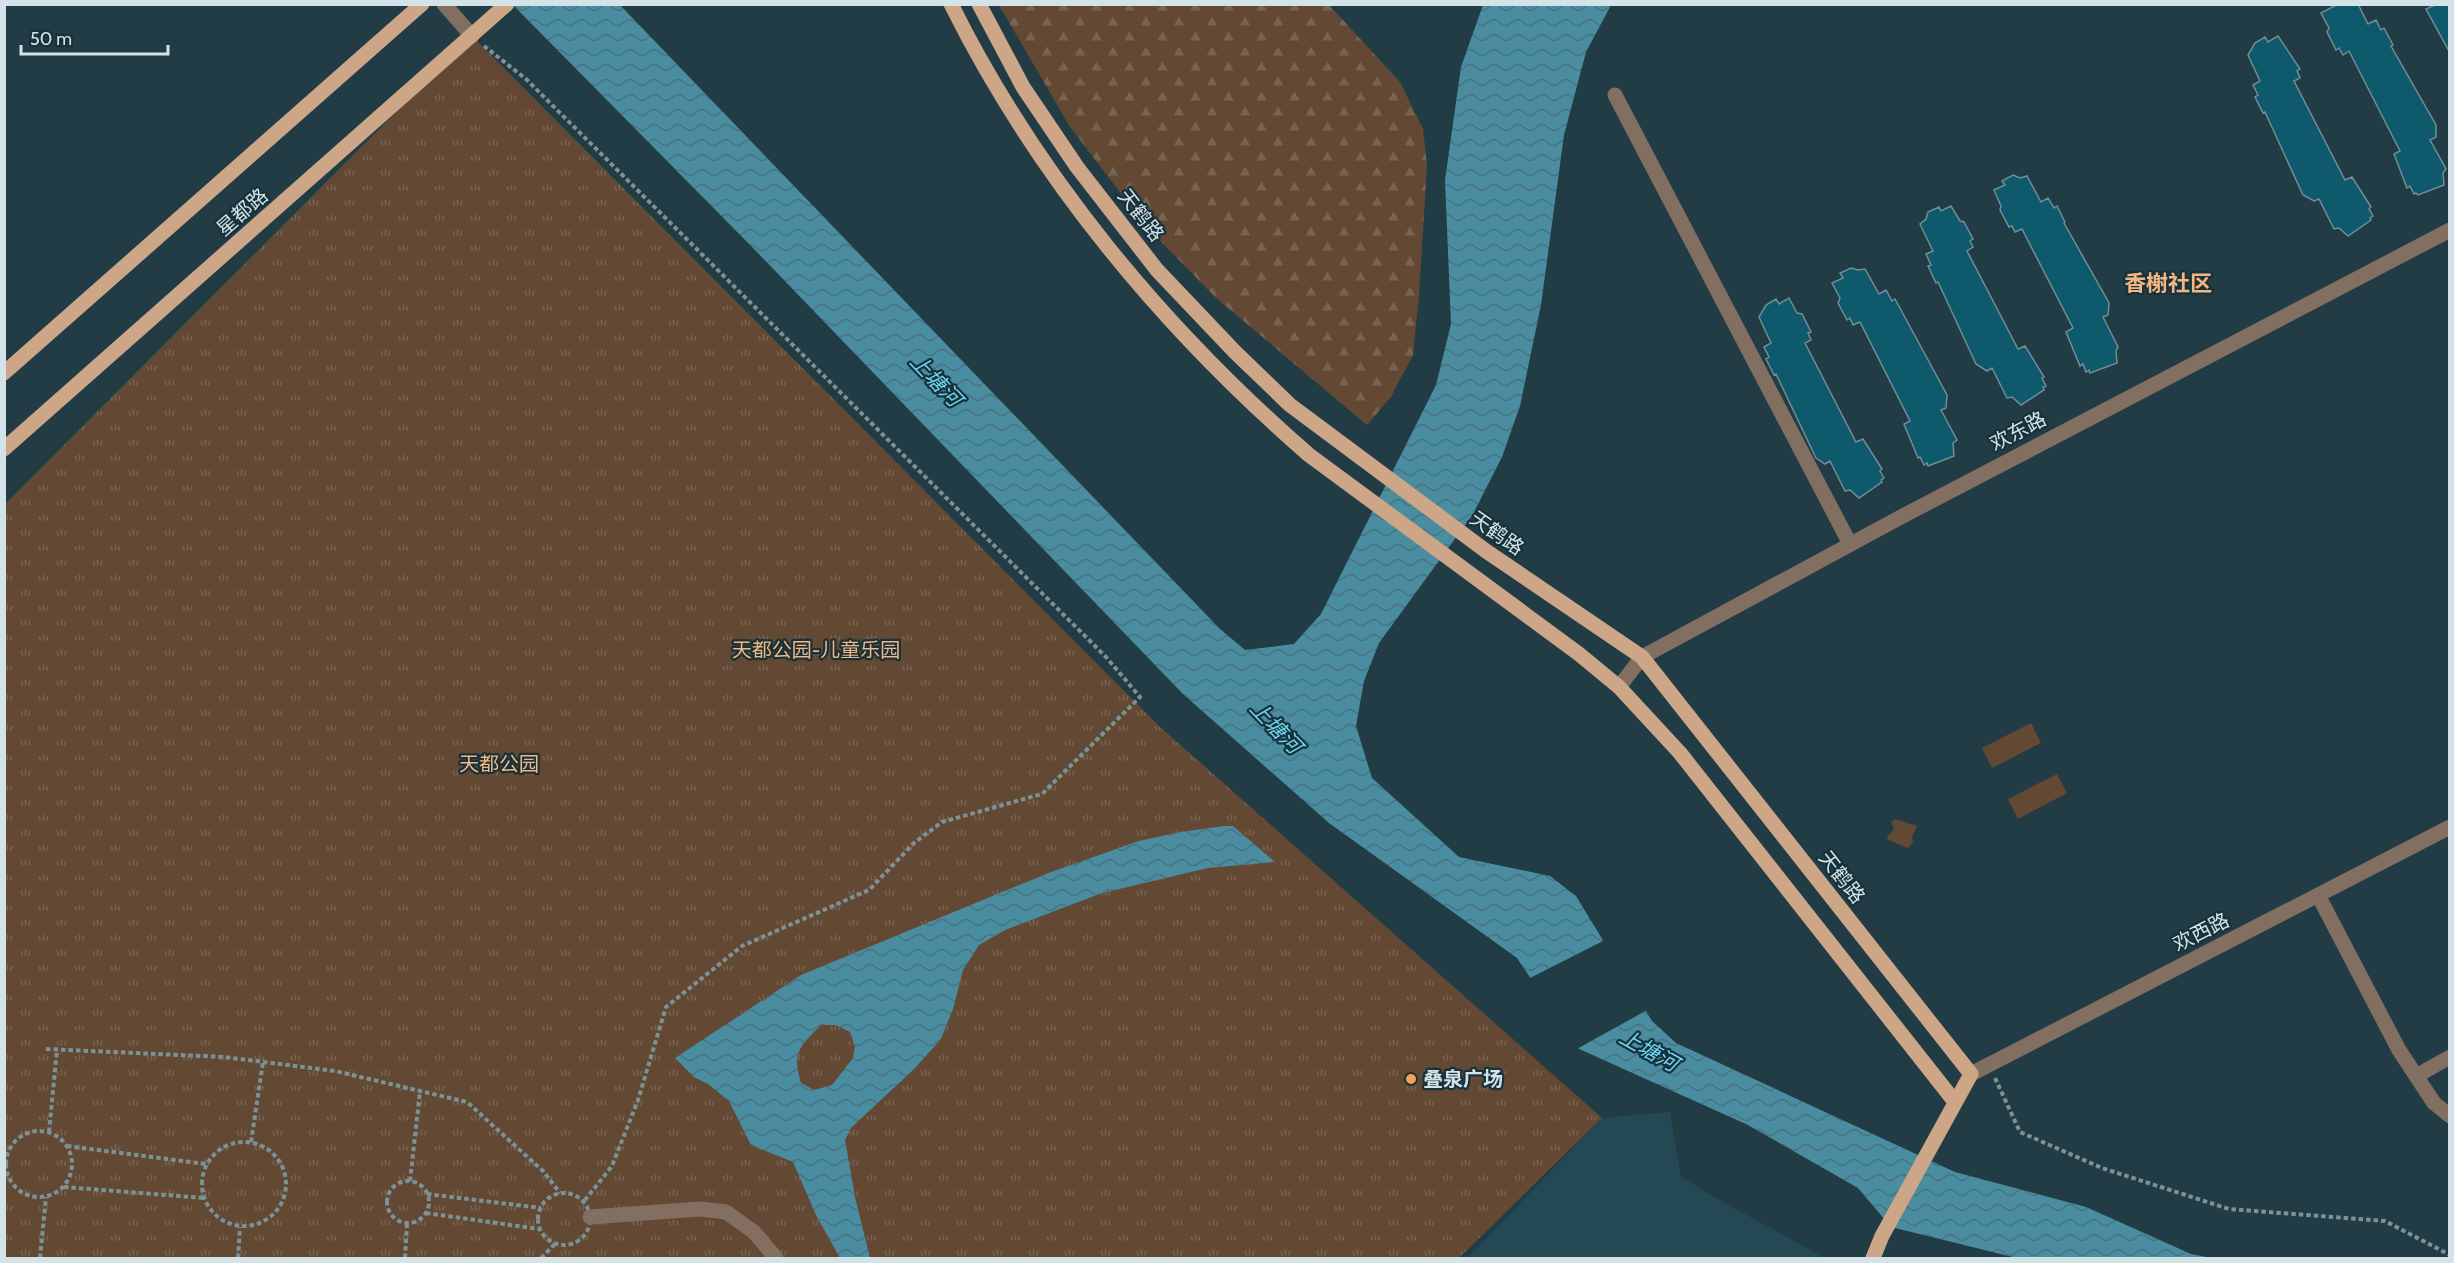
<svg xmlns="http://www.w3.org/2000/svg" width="2454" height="1263" font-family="Cabin,'Noto Sans SC',sans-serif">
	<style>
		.built { fill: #254954 }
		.green { fill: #634934 }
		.forest { fill: url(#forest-firs) }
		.park { fill: url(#park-tufts) }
		.water { fill: url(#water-waves); fill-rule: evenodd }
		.pier { fill: #213c44 }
		.building { fill: #0e596b; stroke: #718e97; stroke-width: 1.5 }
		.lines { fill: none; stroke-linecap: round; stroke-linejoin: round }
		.path { stroke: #7c9298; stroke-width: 4; stroke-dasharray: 4.5 3; stroke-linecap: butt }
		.minor { stroke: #836f61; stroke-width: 15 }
		.major { stroke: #cda688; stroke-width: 15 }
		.poi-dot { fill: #fa9f4f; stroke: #17323a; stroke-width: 2 }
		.labels { text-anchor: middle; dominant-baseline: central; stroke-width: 4.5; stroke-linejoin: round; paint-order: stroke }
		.street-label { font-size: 20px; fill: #d3e3e8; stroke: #17323a }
		.park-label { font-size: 20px; fill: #f6b47f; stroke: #17323a }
		.poi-label { font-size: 20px; font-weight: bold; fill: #d3e3e8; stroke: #17323a; text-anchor: start }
		.water-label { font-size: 21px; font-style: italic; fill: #71d6f3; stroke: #17323a }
		.quarter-label { font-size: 22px; font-weight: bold; fill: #f5b582; stroke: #17323a }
	</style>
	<defs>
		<pattern id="forest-firs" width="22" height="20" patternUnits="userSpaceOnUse" patternTransform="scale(1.5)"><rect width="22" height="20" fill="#634934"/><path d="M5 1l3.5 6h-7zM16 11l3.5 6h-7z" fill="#786351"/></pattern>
		<pattern id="park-tufts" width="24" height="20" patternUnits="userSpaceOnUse" patternTransform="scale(1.5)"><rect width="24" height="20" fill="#634934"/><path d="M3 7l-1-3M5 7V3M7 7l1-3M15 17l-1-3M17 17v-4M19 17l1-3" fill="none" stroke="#786351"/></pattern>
		<pattern id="water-waves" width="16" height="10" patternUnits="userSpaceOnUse" patternTransform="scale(1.5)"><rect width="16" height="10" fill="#4b8da0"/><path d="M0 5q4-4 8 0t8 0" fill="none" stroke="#477380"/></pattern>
	</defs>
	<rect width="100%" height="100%" fill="#213c44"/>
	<path class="built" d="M1670,1112L1681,1177L1728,1205L1818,1254L1821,1258H1467L1602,1118Z"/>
	<path class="green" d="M2031,723L2041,743L1992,768L1982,748Z
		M2057,774L2067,793L2018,819L2008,799Z
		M1895,819L1917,826L1912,837L1913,842L1908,848L1888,840L1887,837L1894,829L1891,822Z"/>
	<path class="forest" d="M999,5H1329L1400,82L1423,129L1427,165L1419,295L1413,355L1390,398L1367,425L1216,298L1145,225L1070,127Z"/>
	<path class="park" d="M472,36L1159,726L1602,1118L1459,1258H5V504Z"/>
	<path class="water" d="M513,5H620L1220,629L1245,650L1294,644L1321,614L1436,385L1451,324L1445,180L1461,67L1483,5H1611L1586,52L1564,135L1541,305L1520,406L1502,457L1473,514L1379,643L1364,681L1356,726L1372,778L1459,857L1550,876L1576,896L1652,1021L1676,1043L1955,1172L2086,1207L2191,1254L2212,1258H2017L1891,1227L1858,1188L1748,1125L1577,1048L1517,958L1329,823L1183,694L753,248Z
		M1224,826H1233L1275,862L1208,868L1102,893L1005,930L979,945L963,970L953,1009L941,1039L914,1069L851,1128L845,1140L855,1197L870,1258H840L816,1215L793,1162L751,1145L729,1101L708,1084L694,1077L675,1058L801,975L1051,872L1139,841L1180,832ZM821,1025H836L850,1032L855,1046L853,1058L832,1085L814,1090L801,1083C792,1052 799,1047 821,1025Z"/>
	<path class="pier" d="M1607,939L1649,1009L1575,1050L1528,979Z"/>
	<path class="building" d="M2338,4H2358L2368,24L2376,20L2381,30L2384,28L2393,45L2391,46L2436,125V137L2430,140L2446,169L2443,173L2444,185L2418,195L2416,193L2414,194L2410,186L2407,188L2394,154L2400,151L2349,51L2343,55L2339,48L2336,50L2327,32L2329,28L2321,13Z
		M2437,4H2450V53L2426,9Z
		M2278,36L2300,69L2297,71L2300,78L2294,81L2345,180L2352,177L2371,207L2369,209L2373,216L2370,218L2371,220L2348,236L2339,228L2334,229L2319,199L2314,201L2303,195L2265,112L2263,113L2255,97L2258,95L2253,85L2260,81L2248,55L2255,43L2265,37L2268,42Z
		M2013,175L2020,178L2027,176L2041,202L2048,198L2054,208L2057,206L2065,222L2064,223L2109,303L2108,315L2103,317L2118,347L2116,351L2117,363L2090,373L2089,370L2086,372L2083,364L2080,366L2066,332L2073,328L2022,229L2015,232L2012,226L2009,227L2000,210L2001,206L1994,190L2005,185L2002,181Z
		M1951,206L1960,221L1964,222L1973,239L1970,241L1973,247L1967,251L2018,349L2025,346L2044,377L2042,378L2046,386L2043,387L2044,390L2021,405L2012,397L2007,398L1992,368L1987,371L1976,364L1938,282L1936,283L1928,266L1931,265L1926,254L1933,251L1920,224L1926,219L1928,212L1939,207L1941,211Z
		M1851,268L1858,270L1865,269L1879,294L1886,290L1892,301L1895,299L1947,395L1946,408L1941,410L1957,440L1953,443L1954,456L1928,466L1927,463L1924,465L1920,457L1918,458L1904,424L1910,421L1860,322L1853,325L1850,318L1847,320L1838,303L1840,298L1832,283L1843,278L1840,273Z
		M1789,298L1797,313L1802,314L1811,332L1808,333L1811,340L1805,343L1856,442L1863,439L1882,469L1880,471L1884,478L1881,480L1882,482L1859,498L1850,490L1845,491L1830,461L1825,464L1816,458L1776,374L1774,375L1766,359L1769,357L1764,347L1771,343L1759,317L1766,305L1776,299L1779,304Z"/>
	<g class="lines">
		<path class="path" d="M484,46L526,79L1106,657L1140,697L1042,794L942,822L914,843L869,890L742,946L666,1007L638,1100L612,1166L585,1200
			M46,1049L224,1057L335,1071L467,1102L543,1171L560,1193
			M1995,1078L2020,1132L2102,1168L2229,1209L2385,1221L2450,1255
			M6 1164a33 33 0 1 1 66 0a33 33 0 1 1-66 0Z
			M49,1132L57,1050
			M202 1184a42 42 0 1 1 84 0a42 42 0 1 1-84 0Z
			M251,1142L263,1062
			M67,1146L206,1164
			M410,1181L420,1091
			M387 1202a21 21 0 1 1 42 0a21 21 0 1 1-42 0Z
			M64,1187L204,1198
			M538 1219a26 26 0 1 1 52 0a26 26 0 1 1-52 0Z
			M427,1194L541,1208
			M426,1213L539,1229
			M40,1258L46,1197
			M238,1258L240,1227
			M405,1258L407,1223
			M541,1258L555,1244"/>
		<path class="minor" d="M444,4L472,36
			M1615,95L1850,544
			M1619,687L1642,657L1899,518L2450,230
			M2318,895L2399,1050L2434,1103L2450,1116
			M1971,1074L2450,827
			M2416,1076L2450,1057
			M590,1217L700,1209L726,1212L754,1232L776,1258"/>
		<path class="major" d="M951,4C1037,177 1164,329 1309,455L1579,654L1619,687L1680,753L1955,1102
			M979,4L1023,87L1077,167L1157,270L1235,352L1290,405L1486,551L1642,657L1971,1074L1882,1236L1873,1258
			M4,373L422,4
			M4,449L507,4"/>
	</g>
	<circle class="poi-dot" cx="1411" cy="1079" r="6"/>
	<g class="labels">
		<g class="street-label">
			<text transform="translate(242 212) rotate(-41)">星都路</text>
			<text transform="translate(1141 215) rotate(52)">天鹤路</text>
			<text transform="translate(2018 431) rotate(-28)">欢东路</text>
			<text transform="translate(1497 533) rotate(35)">天鹤路</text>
			<text transform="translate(1842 877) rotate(52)">天鹤路</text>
			<text transform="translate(2201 932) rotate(-27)">欢西路</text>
		</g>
		<g class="park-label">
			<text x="816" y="650">天都公园-儿童乐园</text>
			<text x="499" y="764">天都公园</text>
		</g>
		<g class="poi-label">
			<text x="1423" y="1079">叠泉广场</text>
		</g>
		<g class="water-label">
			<text transform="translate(936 380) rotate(46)">上塘河</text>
			<text transform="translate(1276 727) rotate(46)">上塘河</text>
			<text transform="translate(1649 1050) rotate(29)">上塘河</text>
		</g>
		<g class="quarter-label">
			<text x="2168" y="283">香榭社区</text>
		</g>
	</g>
	<rect width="2454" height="1263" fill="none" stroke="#d3e3e8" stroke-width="12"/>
	<path d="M21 45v9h147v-9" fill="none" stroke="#d3e3e8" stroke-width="3"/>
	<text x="30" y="45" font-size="18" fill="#d3e3e8" stroke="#17323a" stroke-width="4.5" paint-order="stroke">50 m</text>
</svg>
